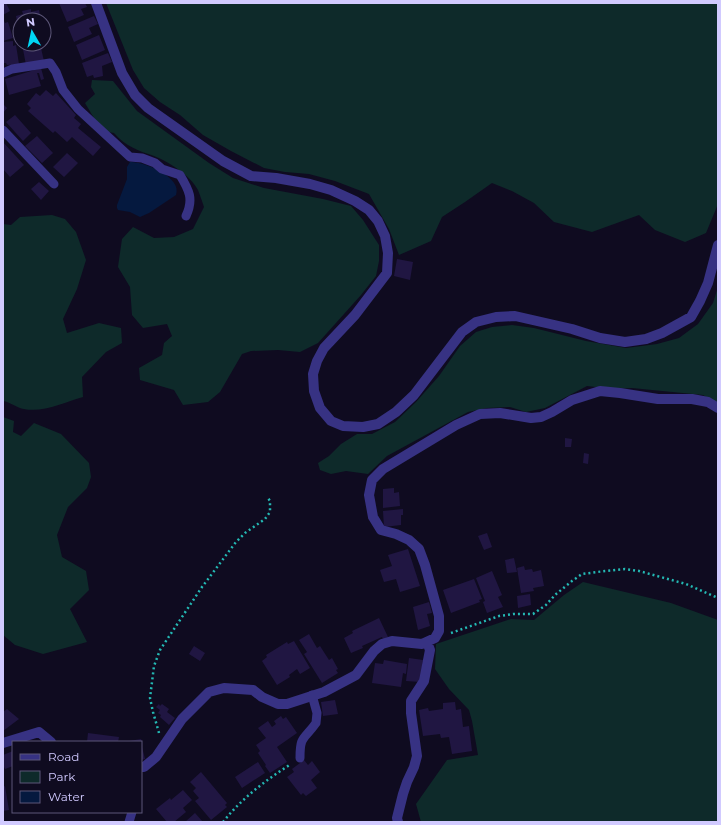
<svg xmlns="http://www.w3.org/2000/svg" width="721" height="825" font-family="Montserrat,sans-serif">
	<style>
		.green { fill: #0e2a2a }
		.water { fill: #05193f }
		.building { fill: #201642 }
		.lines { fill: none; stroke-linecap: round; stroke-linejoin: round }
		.path { stroke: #24b9b4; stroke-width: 2.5; stroke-dasharray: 2 3; stroke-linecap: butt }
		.lane { stroke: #373283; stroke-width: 9 }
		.street { stroke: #373283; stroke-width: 10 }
	</style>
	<rect width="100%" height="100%" fill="#0f0b20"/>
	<path class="green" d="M106,3H718V204L706,233L685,242L655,230L639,215L592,232L554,222L534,203L512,191L492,183L465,202L442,217L431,241L399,255L389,229L369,194L335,181L309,174L285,172L264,168L231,151L203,135L180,115L160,102L144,88L133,70Z
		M92,80L113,81L137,111L209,163L233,178L264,188L323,199L351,206L363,220L379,245V261L376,276L361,295L318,343L300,352L278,350L251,351L242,354L220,392L208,402L183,405L174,390L140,380L139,368L162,355L164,343L172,336L167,324L143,328L132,315L130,287L118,267L122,239L133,227L154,238L174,237L193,229L204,207C202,201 200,195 198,190C190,175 169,162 154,156C139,151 125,146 114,133C100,132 92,114 85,103L95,94L91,87Z
		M52,215L65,219L76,232L86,260L77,289L63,319L67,333L99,323L121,328L122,343L106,352L82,377L83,397C65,402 43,413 24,409C17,408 10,402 3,401V224L11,225L20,217Z
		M718,287V404L703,395L652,390L632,388L613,389L587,386L545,408L526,412L510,407L487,408L468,412L387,456L368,474L346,471L331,474L320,470L318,463L329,456L341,444L357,434H372L395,422L416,402L439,376L460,346L476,332L492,327L512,325L534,328L586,341L626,348L657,344L679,338L698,324L713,303Z
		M3,417L14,421L13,432L21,436L34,423L61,434L89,463L91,477L87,488L68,507L57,535L62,557L86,571L89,590L70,609L87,642L43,654L15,645L3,635Z
		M583,582L671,603L718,620V822H421L416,804L447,760L478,755L472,721L469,710L449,689L435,669L436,644L511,619L534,620L564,595Z"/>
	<path class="water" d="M130,162C143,161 183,177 176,195L149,213L140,217L130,212L118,210L117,208V205L127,179V167Z"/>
	<path class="building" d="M3,3H6L10,11L3,15Z
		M59,3H85L87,7L81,9L84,15L67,22Z
		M31,9V12L39,10L41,20H20L19,33L16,16L23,14L22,11Z
		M94,16L98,24L89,28L92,34L74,42L68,27Z
		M3,19L5,23L8,22L13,38L3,41Z
		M99,35L105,50L82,60L76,45Z
		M13,41V46L16,45L19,64L7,65L6,63H3V42Z
		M22,44H40L44,61L26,65Z
		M108,53L112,62L102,66L103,76L94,78L93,75L87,77L82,63Z
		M41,68L44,79L41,80L39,73H37L41,86L9,95L5,79Z
		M46,90L53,96L56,93L76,115L74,118L81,124L78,128L101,147L93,156L72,137L67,142L55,131L53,133L28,111L31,108L27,104L36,93L40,96Z
		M3,104L7,108L3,113Z
		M15,115L31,133L23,141L6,122Z
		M37,136L53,153L42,163L25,146Z
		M3,142L24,165L10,177L3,169Z
		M67,153L78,163L64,177L53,167Z
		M39,182L49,191L41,200L31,189Z
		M397,259L413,262L410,280L394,276Z
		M565,438L572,439L571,447H565Z
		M584,453L589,454L588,464L583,463Z
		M394,488V493L399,492L400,506L383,508V489Z
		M403,509V515H401V525L384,527L383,511Z
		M487,533L492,547L484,550L478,536Z
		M408,549L420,586L400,592L396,579L384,582L380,570L392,566L388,555Z
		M514,558L517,572L507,573L505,560Z
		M524,566L525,570L532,569L533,572L541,570L544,586L533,588L534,591L521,593L517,568Z
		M492,571L502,595L498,597L503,607L487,613L483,602L485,601L476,578Z
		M474,579L482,599L479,600L480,602L451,613L443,590Z
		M530,594L531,605L518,608L517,596Z
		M429,602L432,613L427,614L430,626L418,630L413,607Z
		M379,618L388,637L383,639L382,637L362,646L363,648L351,653L344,638L353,633L352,631Z
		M309,634L317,648L320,646L329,660L332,658L338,669L336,670L338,673L322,683L304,654L307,652L299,640Z
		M294,641L310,668L300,674L297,669L289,675L290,677L277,685L262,661L267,657L266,655L287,642L288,644Z
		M194,646L205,653L200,661L189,654Z
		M409,658L423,660L420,682L406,681Z
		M384,660L407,664L406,674L403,673L401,687L372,683L375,663L383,664Z
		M335,700L338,714L323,716L321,702Z
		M455,702L456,710L461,709L463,727L469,726L472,751L452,754L449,737L441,738L440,734L423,736L419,710L428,708L429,711L443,709V703Z
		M159,704L160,706L162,704L169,709L167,712L175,718L169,725L160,717L161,715L158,713L160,710L156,707Z
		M7,709L19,719L3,731V712Z
		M281,716L283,719L286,717L297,733L277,747L287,762L270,773L265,766L266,765L258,753L260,751L256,745L266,738L258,728L268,721L272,727L276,724L274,721Z
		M88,733L119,737L118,742H87Z
		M141,739L142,742H129V741Z
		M141,743L145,759L141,760Z
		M13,751V766L5,769L3,765V755Z
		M304,760L308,765L312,761L320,772L311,780L317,788L306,796L303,793L301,795L287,777L294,772L292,769Z
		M258,762L265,773L242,788L235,777Z
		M201,772L227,803L225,805L227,807L211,820L195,801L199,798L193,791L196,788L190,782Z
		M5,786L9,810L3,811V787Z
		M183,790L192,800L183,808L186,812L174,822H167L156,809L170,798L171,800Z
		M195,813L203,822H185Z"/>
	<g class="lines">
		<path class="path" d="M451,633L499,616L513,614H533L546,605L555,595L572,581L582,574L605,571L625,569L639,571L686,584L718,598
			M159,733L153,712L150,698L154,666L160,650L202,587L236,542L245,533L265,519L270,512V501L268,498
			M223,822C242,798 266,780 291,764"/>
		<path class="lane" d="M3,73L12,69L50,63L56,72L63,90L78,109L130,157L142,158L155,163L162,169L180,175C189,190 194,199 186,216
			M3,130L54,184
			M300,758C300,735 304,740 316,723L317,713L312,695
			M129,822L132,812"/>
		<path class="street" d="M96,3L122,73L135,95L148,108L223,161L251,176L276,178L310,184L331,190L355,201L369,210L378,221L385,236L388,253L387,273L355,315L324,348L317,361L313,374L314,391L320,408L331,421L343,426L363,427L378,424L396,412L414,395L462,332L476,322L496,317L515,316L572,329L600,338L625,342L646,339L662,333L691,317L700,301L708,283L718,245
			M3,743L39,732L51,742
			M141,767H144L156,757L182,719L209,692L224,688L253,690L262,697L278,704H287L324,692L356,675L374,651L382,644L392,641L422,644L435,638L439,631V616L425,565L419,549L409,540L396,534L381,530L373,517L369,495L372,480L383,469L456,425L480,414L500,413L531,418L541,417L552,412L572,400L600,391L620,393L658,399H692L708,402L718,408
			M398,822L397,818L403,794L407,782L414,767L417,756L411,713V701L424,681L430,650L427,642"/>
	</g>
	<rect width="721" height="825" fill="none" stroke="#d1caff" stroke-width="8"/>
	<rect x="12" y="741" width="130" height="72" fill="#0f0b20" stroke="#5d5779"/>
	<rect x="20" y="754" width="20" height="6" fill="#373283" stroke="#5d5779"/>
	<text x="48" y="761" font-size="12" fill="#d1caff">Road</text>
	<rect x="20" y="771" width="20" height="12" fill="#0e2a2a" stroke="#5d5779"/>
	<text x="48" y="781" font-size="12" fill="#d1caff">Park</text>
	<rect x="20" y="791" width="20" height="12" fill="#05193f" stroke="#5d5779"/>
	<text x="48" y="801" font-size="12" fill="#d1caff">Water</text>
	<g transform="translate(32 32) rotate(351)"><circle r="19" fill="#0f0b20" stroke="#5d5779"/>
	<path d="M0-3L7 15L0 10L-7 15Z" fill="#00d6f5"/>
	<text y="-6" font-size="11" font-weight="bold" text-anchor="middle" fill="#d1caff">N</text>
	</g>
</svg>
